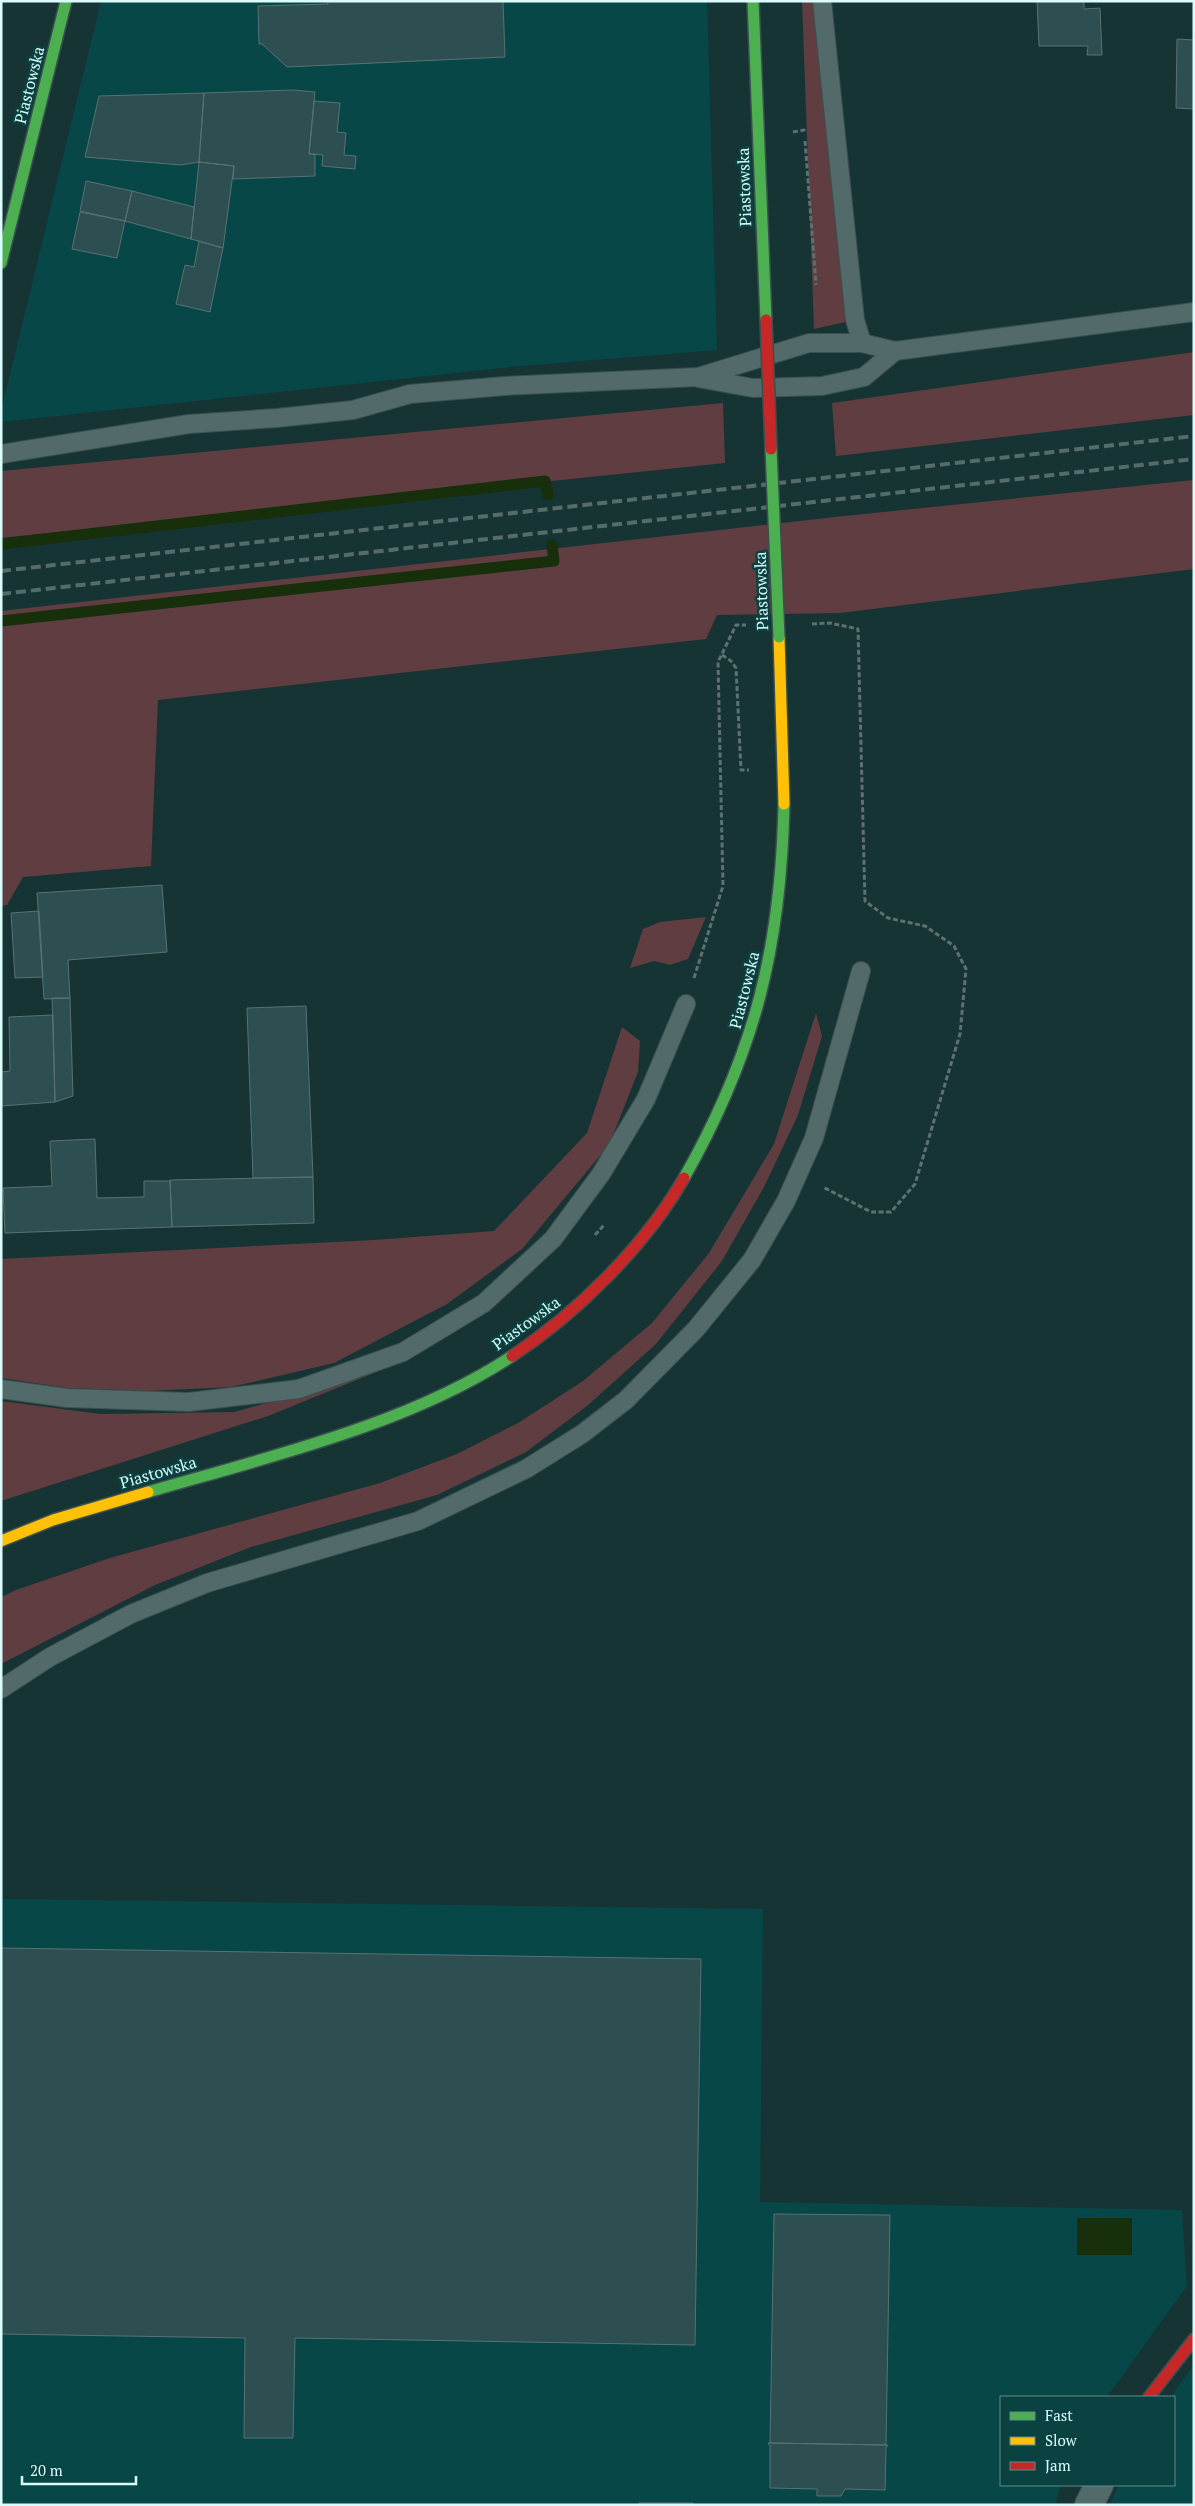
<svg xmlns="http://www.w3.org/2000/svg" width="1195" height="2506" font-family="'PT Serif',serif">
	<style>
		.built { fill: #074747 }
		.green { fill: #5f3d40 }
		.water { fill: #172f0b }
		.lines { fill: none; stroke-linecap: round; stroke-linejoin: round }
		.stream { stroke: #172f0b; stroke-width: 11 }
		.building { fill: #2e4f52; stroke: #587274 }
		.lane-casing { stroke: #3a5050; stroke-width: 20 }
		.street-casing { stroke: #3a5050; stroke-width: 30 }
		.fast-casing { stroke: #3a5050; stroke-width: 14 }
		.slow-casing { stroke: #3a5050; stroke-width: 14 }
		.jam-casing { stroke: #3a5050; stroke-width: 14 }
		.path { stroke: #5d7171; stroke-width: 3; stroke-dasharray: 5 2.5; stroke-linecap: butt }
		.lane { stroke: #526a6a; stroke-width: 18 }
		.street { stroke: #526a6a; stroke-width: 28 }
		.fast { stroke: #4caf50; stroke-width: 11 }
		.slow { stroke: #ffc107; stroke-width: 11 }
		.jam { stroke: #c62828; stroke-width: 11 }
		.rail { stroke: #566c6b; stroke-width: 4; stroke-dasharray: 10 5; stroke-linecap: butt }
		.fast-bridge-casing { stroke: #3a5050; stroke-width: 14; stroke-linecap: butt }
		.jam-bridge-casing { stroke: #3a5050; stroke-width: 14; stroke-linecap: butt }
		.fast-bridge { stroke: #4caf50; stroke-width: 11 }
		.jam-bridge { stroke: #c62828; stroke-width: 11 }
		.labels { text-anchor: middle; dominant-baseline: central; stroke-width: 5; stroke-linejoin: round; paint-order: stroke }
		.street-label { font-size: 16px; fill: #dcfcfc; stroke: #0a4141 }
	</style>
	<rect width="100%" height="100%" fill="#173434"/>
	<path class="built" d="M101,1H707L717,350L510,367L1,422V411Z
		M1,1899L763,1909L760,2202L1182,2210L1187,2286L1107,2397H1001V2485H1061L1055,2505H1Z
		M1194,2364V2505H1110L1119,2485H1174V2397H1171Z"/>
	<path class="green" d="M802,1H827L855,320L814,329Z
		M1194,352V415L836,456L832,403Z
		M723,403L725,463L1,538V471Z
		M1194,480V569L840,613L717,615L706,639L158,700L151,866L23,877L7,905L1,906V611L835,517Z
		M706,917L688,959L670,965L654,961L630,968L643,929L660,922Z
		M816,1013L822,1036L798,1115L764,1187L722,1261L656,1344L587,1406L526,1452L437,1495L251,1547L155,1585L1,1664V1597L16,1590L110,1558L380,1483L457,1454L518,1423L583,1381L652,1323L709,1253L774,1144Z
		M622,1027L640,1041L638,1072L609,1145L522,1249L447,1304L334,1363L231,1387L149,1391L68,1388L1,1378V1259L374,1240L494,1231L587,1133Z
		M374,1373L268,1416L1,1501V1401L101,1414L234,1412Z"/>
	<path class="water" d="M1077,2218H1132V2255H1077Z"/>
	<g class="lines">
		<path class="stream" d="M1,544L545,481L548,495
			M1,621L554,561L552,545"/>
	</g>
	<path class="building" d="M327,1H503L505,57L287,67L262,44H259L258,6L328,4Z
		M1037,1H1084V9L1100,8L1102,55H1087L1088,46H1039Z
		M1177,39L1194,40V109L1176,108Z
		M293,90L315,92L309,154H315V176L233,179L234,166L199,162L204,93Z
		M204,93L199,162L181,165L85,157L99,96Z
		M314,101L340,103L337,132L346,133L344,155L356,156L355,169L322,166L323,155L309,154Z
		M199,162L234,166L223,248L191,239Z
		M86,181L132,191L125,221L80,211Z
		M132,191L194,207L191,239L125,221Z
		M80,212L125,221L117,258L72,249Z
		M199,241L223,248L210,312L176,304L185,265L194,267Z
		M162,885L167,952L68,960L70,998L44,999L37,893Z
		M39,911L43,977L15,978L11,913Z
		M52,998H70L73,1096L55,1102Z
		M306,1006L313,1177L253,1178L247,1008Z
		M53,1015L55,1102L1,1106V1072L10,1071L9,1017Z
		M95,1139L97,1198L144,1197V1181H170L172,1227L5,1233L3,1188L52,1186L50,1141Z
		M313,1177L314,1223L172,1227L170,1180Z
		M1,1948L701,1959L695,2345L295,2338L293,2438H244L245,2338L1,2334Z
		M774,2214L890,2215L886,2445L770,2443Z
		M768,2443L888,2445L886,2448L885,2490L845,2489L841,2496H817V2489L770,2488V2446Z
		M639,2503H693V2505H639Z"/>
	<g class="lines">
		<defs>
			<path id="lane" d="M822,1L855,320L862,343
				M698,378L753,388L822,386L864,377L895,351
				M1,454L189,424L277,418L353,410L410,394L505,386L698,377L809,343H862L895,351L1194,312
				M1,1389L67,1398L189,1402L299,1389L403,1352L484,1303L553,1239L601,1174L646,1099L686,1004
				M1,1689L50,1657L131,1614L207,1583L418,1521L526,1469L582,1434L626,1400L696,1329L752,1260L786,1201L814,1138L861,971"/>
			<path id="street" d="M1089,2505L1099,2485"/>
			<path id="fast" d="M753,1L766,320
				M1,263L66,1
				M684,1178C755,1053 781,947 784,804
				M148,1492C265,1458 410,1424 512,1356"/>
			<path id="slow" d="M779,637L784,804
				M1,1541L53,1520L148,1492"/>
			<path id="jam" d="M512,1356C577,1313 645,1246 684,1178
				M1149,2397L1194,2339"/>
		</defs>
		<use href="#lane" class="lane-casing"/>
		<use href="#street" class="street-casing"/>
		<use href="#fast" class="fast-casing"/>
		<use href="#slow" class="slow-casing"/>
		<use href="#jam" class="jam-casing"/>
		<path class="path" d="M793,132L804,130V133
			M805,141L816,285
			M812,624L830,623L858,629L865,901L888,918L925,926L954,946L966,969L960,1034L915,1184L891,1212H871L823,1187
			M722,655L731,661L736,668L741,770H749
			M694,978L723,886L718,662L736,625H746
			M595,1235L604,1225"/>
		<use href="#lane" class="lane"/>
		<use href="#street" class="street"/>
		<use href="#fast" class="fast"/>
		<use href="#slow" class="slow"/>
		<use href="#jam" class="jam"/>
		<path class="rail" d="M1,571L1194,436
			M1,594L1194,459"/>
		<defs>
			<path id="fast-bridge" d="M771,449L779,637"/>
			<path id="jam-bridge" d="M766,320L771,449"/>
		</defs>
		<use href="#fast-bridge" class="fast-bridge-casing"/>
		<use href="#jam-bridge" class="jam-bridge-casing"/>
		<use href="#fast-bridge" class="fast-bridge"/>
		<use href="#jam-bridge" class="jam-bridge"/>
	</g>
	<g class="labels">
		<g class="street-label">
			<text transform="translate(29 85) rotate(-76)">Piastowska</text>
			<text transform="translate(744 187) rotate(-92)">Piastowska</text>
			<text transform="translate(761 591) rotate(-92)">Piastowska</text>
			<text transform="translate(744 990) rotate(-76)">Piastowska</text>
			<text transform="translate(526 1323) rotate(-36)">Piastowska</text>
			<text transform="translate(158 1472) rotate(-16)">Piastowska</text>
		</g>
	</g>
	<rect width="1195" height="2506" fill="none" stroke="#dcfcfc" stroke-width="5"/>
	<rect x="1000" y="2396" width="175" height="90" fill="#0a4141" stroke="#5e8c8c"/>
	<rect x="1010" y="2412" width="25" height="8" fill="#4caf50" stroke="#5e8c8c"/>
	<text x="1045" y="2421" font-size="15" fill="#dcfcfc">Fast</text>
	<rect x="1010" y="2437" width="25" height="8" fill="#ffc107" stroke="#5e8c8c"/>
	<text x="1045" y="2446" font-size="15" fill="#dcfcfc">Slow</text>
	<rect x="1010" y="2462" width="25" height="8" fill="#c62828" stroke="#5e8c8c"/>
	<text x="1045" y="2471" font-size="15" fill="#dcfcfc">Jam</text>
	<path d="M22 2476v8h114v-8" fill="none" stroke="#dcfcfc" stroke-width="2.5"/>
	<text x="30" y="2476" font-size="15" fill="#dcfcfc" stroke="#0a4141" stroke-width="4" paint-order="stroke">20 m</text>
</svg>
